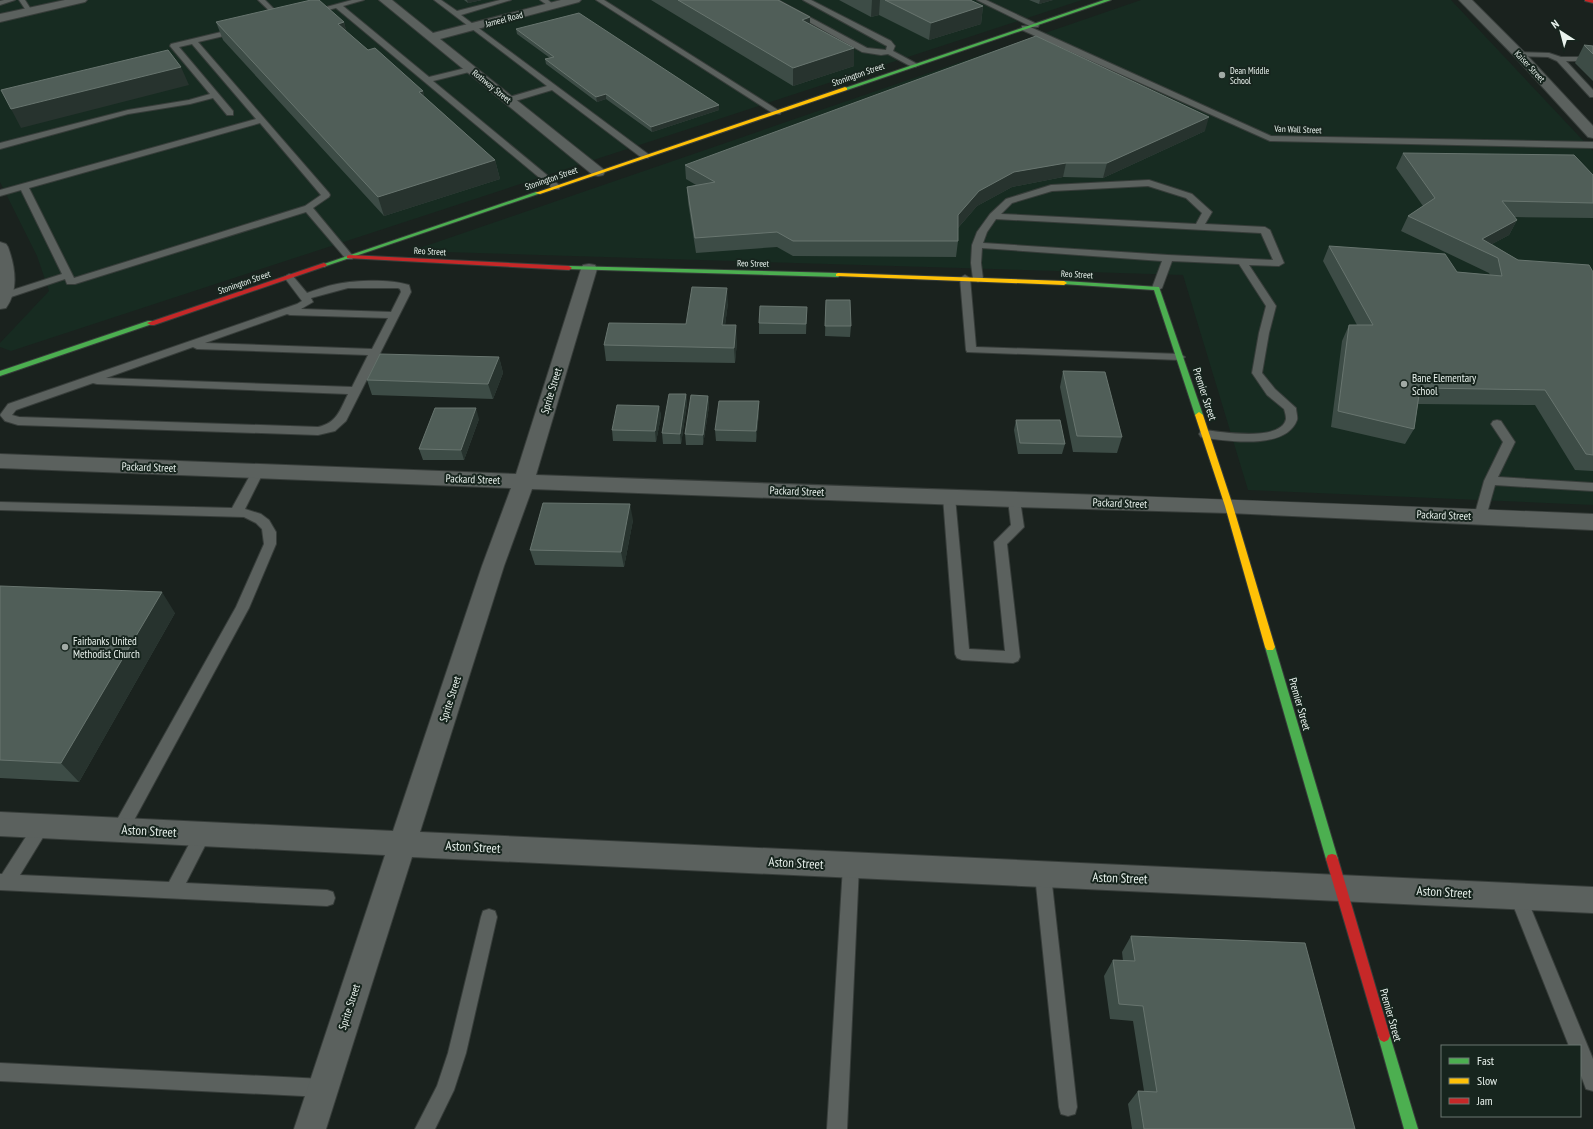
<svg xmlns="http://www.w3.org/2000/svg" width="1593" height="1129" font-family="'PT Sans Narrow',sans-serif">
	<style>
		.built { fill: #172b21 }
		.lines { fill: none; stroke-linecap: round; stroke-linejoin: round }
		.lane-casing { stroke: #373d3a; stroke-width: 2 }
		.street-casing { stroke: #373d3a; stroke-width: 2 }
		.fast-casing { stroke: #373d3a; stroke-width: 2 }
		.slow-casing { stroke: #373d3a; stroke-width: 2 }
		.jam-casing { stroke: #373d3a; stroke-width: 2 }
		.lane { fill: #5b615e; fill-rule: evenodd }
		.street { fill: #5b615e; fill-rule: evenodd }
		.fast { fill: #4caf50; fill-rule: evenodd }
		.slow { fill: #ffc107; fill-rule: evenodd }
		.jam { fill: #c62828; fill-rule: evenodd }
		.wall { fill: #3d4c46 }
		.shaded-wall { fill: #27332e }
		.building { fill: #505e58; stroke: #68756f }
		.poi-dot { fill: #a1aaa5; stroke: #17251e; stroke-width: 1.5 }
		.labels { text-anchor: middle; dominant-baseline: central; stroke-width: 4; stroke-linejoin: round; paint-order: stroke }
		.far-street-label { font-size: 9px; fill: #eaf3ee; stroke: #17251e }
		.far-poi-label { font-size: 9px; fill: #eaf3ee; stroke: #17251e; text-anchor: start }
		.poi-label { font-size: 11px; fill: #eaf3ee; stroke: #17251e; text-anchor: start }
		.street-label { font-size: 11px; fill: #eaf3ee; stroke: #17251e }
		.near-street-label { font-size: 13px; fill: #eaf3ee; stroke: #17251e }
	</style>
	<rect width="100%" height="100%" fill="#1a221e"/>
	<path class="built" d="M0,0H1082L11,351L0,347V343L49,291L37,256L0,182Z
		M1141,0H1451L1593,151V505L1248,490L1183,275L411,251Z"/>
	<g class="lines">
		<defs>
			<path id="lane" d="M4,0H15L0,5V1Z
				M19,0H25L32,11L31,12H27Z
				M258,0H265L283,18V20H279Z
				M352,0H364L343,6L429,77L470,67H473V71L433,81L559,185L560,187L559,189H553L336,8L311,14L308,12Z
				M434,0H441L457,11L500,0H511L461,15L648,154L649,156L648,158H642L552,90L512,102H506V98L547,86Z
				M540,0H548L555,6L550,7Z
				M596,0H604L781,112L780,114H774Z
				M770,0H778L867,48L886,50L887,46L885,45L803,0H811L891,41L895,46L893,51L919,65L915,67H912L888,54L881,55L862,52Z
				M977,0H986L1039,25L1038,27H1032Z
				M1022,26H1028L1271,136L1593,142V148L1270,141L1022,30Z
				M238,28H241V32L198,42L329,193L330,195L329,197L313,208L352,255L354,257L352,259H346L306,212L75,284H67L65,279L8,298H0V294L62,274L21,190L0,196V190L256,119L192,44L179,47L233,111V115H227L213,98L190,104L128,114L0,149V143L128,110L189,100L210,94L170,46L171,44ZM260,123L321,195L305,206L74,278L29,188Z
				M1516,52L1549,53L1561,57H1593V61H1566L1593,90V97H1590L1557,61L1548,57L1519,56L1515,54Z
				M1149,180L1192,194L1212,212L1205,224L1265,227L1270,230L1284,263L1279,266L1249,265L1276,306L1269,333L1262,373L1275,389L1296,408C1296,412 1298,417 1297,420C1286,450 1229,441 1205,438L1201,437L1199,434L1201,431L1205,430C1221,432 1281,442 1286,419C1286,416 1285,412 1284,409L1267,395L1252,373L1259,333L1266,306L1239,264L1172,261L1162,288L1157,291L1152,288L1162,261L982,248L981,263L983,279L978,282L973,279L971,263L972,245L977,232L990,214L1006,199L1051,185ZM1148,186L1186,198L1202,213L1196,224L1001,214L1012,203L1052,191ZM996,219L1261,233L1273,260L1168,255L983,243L987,232Z
				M289,274L292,275L307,293C316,290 326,286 337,284C357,280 389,279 409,285L411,292L346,421L335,431L318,435L18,425L5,421L0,415L8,404L297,304L302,301L284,277ZM348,288H398L400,289L401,292L391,312L301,309L313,302L311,298ZM287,314L290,315L388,318L372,349L205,343ZM193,347L197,349L368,355L352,387L106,378ZM93,383L97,384L348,394C340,410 337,423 318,427L19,417L12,415L16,410Z
				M965,275L970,278L976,347L1180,354L1185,357L1180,360L967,352L966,350L960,278Z
				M1497,420L1501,421L1515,442L1498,477L1593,483V491L1495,485L1486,517L1484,520L1480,521L1476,520L1474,517L1484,481L1503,442L1491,424L1493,421Z
				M258,467L262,468L264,471L245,509L261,514L269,520L276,532V544L249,608L126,835L120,837L114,835L112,830L114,825L236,607L264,544L262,529L256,523L244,517L0,510V502L232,508L254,468Z
				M949,493L953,494L955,497L969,649L1005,651L994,542L1011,525L1008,500L1010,497L1014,496L1018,497L1020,500L1024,527L1007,544L1020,657L1018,661L1013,663L962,660L957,658L955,654L943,497L945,494Z
				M42,819L48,821L50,826L20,875L169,882L197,829L203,827L209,829L211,834L186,883L327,890L333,892L335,898L333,904L327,906L0,890V874H2L36,821Z
				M851,858L857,861L859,866L847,1129H827L843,866L845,861Z
				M1043,867L1049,870L1051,875L1077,1107L1075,1114L1068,1116L1061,1114L1059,1107L1035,875L1037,870Z
				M1517,887L1523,889L1593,1059V1091L1586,1089L1580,1073V1046H1569L1509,895L1511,889Z
				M489,909L495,911L497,917L466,1053L454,1090L435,1129H415L437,1086L448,1053L481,917L483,911Z
				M0,1063L323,1079L330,1081L332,1088L330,1095L323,1097L0,1081Z"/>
			<path id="street" d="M65,0H87L85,2L0,22V14Z
				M379,0H392L433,33L561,0H581L579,2L440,39L603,169L605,172L603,175L598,176L593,175Z
				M1459,0H1472L1523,51L1593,126V138L1588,137L1515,57Z
				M0,242L6,244L8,247C15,266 19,290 6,308L0,309Z
				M589,264L595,265L597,269L536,475C888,488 1241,499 1593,514V530L1229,513L1014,507L532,489L504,566L420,832L1593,887V913L412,857L326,1129H294L385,855L0,836V812L393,831L482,566L511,488L0,468V454L516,474L581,269L583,265Z"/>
			<path id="fast" d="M1104,0H1111L847,90L842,89Z
				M536,192L541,193L326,266L324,267L321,265Z
				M569,266L838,273L841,275L838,277L567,269V267Z
				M1064,281L1159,287L1203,415L1202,417L1199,418L1195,415L1154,290L1062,284L1061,283Z
				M148,321H151L155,323L0,376V371Z
				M1270,643L1273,644L1275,647L1338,859L1336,863L1332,864L1328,863L1326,859L1265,647L1267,644Z
				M1384,1030L1388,1032L1390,1036L1418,1129H1404L1378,1036L1380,1032Z"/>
			<path id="slow" d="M845,87L847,88V90L540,194L535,193Z
				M838,273L1064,281L1067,283L1064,285L836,276V274Z
				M1199,412L1203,415L1233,506L1275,647L1273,650H1267L1265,647L1225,506L1195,415Z"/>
			<path id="jam" d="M1585,0H1593V3L1585,1Z
				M349,255L569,266L572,268L569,270L347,258V256Z
				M324,263L327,265L326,266L154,325H151L147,323Z
				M1332,854L1336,855L1338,859L1390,1036L1388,1040L1384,1042L1380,1040L1378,1036L1326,859L1328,855Z"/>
		</defs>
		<use href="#lane" class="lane-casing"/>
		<use href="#street" class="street-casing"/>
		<use href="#fast" class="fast-casing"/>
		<use href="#slow" class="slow-casing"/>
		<use href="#jam" class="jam-casing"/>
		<use href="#lane" class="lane"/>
		<use href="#street" class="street"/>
		<use href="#fast" class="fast"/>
		<use href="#slow" class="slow"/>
		<use href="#jam" class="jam"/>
	</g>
	<path class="wall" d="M464,0H482L468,3Z
		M651,0H778L810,17V24L854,48V66L793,86Z
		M839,0H970L983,6L981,24L929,40L879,15L871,17Z
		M1029,0H1053L1039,4Z
		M216,22H344L346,31L368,50L423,91L424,96L495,160L500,179L384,216L223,40Z
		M516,29L719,105V110L652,132L606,99L597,102L546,64L545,59L550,58L517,34Z
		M1584,45L1593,46V81L1575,63Z
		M1205,131L1103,178L1063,177L1012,187L977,206L958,228V241L956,257L793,256L777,247L696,253L688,202L687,187L696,185L686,179L685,165Z
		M1403,153L1593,175V218L1514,217L1517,220L1509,235L1492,244L1518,260L1593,272V471L1575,470L1535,405L1418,404L1414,429L1405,444L1331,427L1342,341L1349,325H1357L1323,261L1329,246L1457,272L1490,275L1489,273L1401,231L1408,216L1423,206L1396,168Z
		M826,300L851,326L850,337L825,336Z
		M728,303L725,325L737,341L735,363L606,361L604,345L686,324Z
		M807,307L806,334H759V323Z
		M499,357L503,373L493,399L372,395L367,380Z
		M1063,371L1122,437L1117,453L1073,452L1060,387Z
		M686,394L687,404L681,444H663L662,433Z
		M708,396L709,406L703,445H686L685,434Z
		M759,401V412L756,442L716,441L715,430Z
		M659,406L661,416L656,442L613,441L612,430Z
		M479,419L464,460H423L419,449Z
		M1016,420L1065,444L1062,454H1018L1014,430Z
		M633,520L624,567L535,565L530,550Z
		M0,586L175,613L79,782L0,778Z
		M1131,936L1355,1129H1132L1128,1104L1138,1091H1144L1133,1021L1110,1019L1104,976L1113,960L1123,961L1122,952Z"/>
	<path class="shaded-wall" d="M467,0H482L468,3Z
		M872,0H880L879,15L871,17Z
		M1040,0H1053L1039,4Z
		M983,6L981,24L929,40L931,23Z
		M810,17V35L802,20Z
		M344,22L349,40L338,24Z
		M854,48V66L793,86V68Z
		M181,67L189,85L21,128L11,109Z
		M423,91L427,109L419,92Z
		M606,94V99L597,102L596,97Z
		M719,105V110L652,132L651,127Z
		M1209,117L1205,131L1103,178L1107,163Z
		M495,160L500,179L384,216L378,197Z
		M1066,163L1063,177L1012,187L977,206L956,230L958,215L979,191L1014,172Z
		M1517,220L1509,235L1481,250L1482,239Z
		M727,288L728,303L723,341L722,325Z
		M736,325L737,341L735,363L734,348Z
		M499,357L503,373L493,399L488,384Z
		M686,394L687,404L681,444L680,434Z
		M708,396L709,406L703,445V435Z
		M759,401V412L756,442V431Z
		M659,406L661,416L656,442L655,431Z
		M476,408L479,419L464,460L461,450Z
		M630,504L633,520L624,567L621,552Z
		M162,592L175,613L79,782L61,763Z"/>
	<path class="building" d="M311,0H319L344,22L338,24L368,50L375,48L423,91L419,92L495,160L378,197L216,22Z
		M678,0H778L810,17L802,20L854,48L793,68Z
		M885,0H970L983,6L931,23Z
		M579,13L719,105L651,127L606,94L596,97L545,59L554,57L516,29Z
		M1036,36L1209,117L1107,163H1066L1014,172L979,191L958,215V241H793L777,232L695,238L687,187L715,182L685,165Z
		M1584,45L1593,46V54Z
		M168,50L181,67L11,109L1,90Z
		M1403,153L1574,155L1593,175V203L1502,201L1517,220L1482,239L1518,260L1589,265L1593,272V455L1586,454L1545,390L1420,388L1414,429L1338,411L1349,325H1373L1329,246L1445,254L1457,272L1502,276L1498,258L1408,216L1435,198Z
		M692,287L727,288L722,325H736L734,348L604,345L609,323L686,324Z
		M826,300H850L851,326H825Z
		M760,306L807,307L806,324L759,323Z
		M380,354L499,357L488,384L367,380Z
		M1063,371L1105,372L1122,437L1077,436Z
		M669,394H686L680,434L662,433Z
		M691,395L708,396L703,435L685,434Z
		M719,401H759L756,431L715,430Z
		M617,405L659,406L655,431L612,430Z
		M435,408H476L461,450L419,449Z
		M1016,420H1060L1065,444L1020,443Z
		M543,503L630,504L621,552L530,550Z
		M0,586L162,592L61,763L0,760Z
		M1131,936L1305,943L1355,1129H1144L1138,1091L1157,1092L1143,1006L1119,1004L1113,960L1135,961Z"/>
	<g class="poi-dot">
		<circle cx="1222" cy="75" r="4"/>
		<circle cx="1404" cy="384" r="4"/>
		<circle cx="65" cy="647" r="4"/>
	</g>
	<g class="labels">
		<g class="far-street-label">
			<text transform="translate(504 19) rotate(-15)">Jameel Road</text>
			<text transform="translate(1530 66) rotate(47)">Kaiser Street</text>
			<text transform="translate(858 74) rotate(-19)">Stonington Street</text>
			<text transform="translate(492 86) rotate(39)">Rothway Street</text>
			<text transform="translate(1298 129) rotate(2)">Van Wall Street</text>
			<text transform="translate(551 178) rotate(-19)">Stonington Street</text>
			<text transform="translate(430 251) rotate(3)">Reo Street</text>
			<text transform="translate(753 263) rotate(1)">Reo Street</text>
			<text transform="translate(1077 274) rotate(3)">Reo Street</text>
			<text transform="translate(244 282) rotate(-19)">Stonington Street</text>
		</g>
		<g class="far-poi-label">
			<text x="1230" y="70">Dean Middle<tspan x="1230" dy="10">School</tspan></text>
		</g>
		<g class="poi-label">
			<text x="1412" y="378">Bane Elementary<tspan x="1412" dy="13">School</tspan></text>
			<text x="73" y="641">Fairbanks United<tspan x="73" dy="13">Methodist Church</tspan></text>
		</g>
		<g class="street-label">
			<text transform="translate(551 391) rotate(-73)">Sprite Street</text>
			<text transform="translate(1205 394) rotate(72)">Premier Street</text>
			<text transform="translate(149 467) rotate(2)">Packard Street</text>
			<text transform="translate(473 479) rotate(2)">Packard Street</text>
			<text transform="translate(797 491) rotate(2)">Packard Street</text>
			<text transform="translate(1120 503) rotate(2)">Packard Street</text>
			<text transform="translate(1444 515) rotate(2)">Packard Street</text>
			<text transform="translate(450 699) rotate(-72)">Sprite Street</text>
			<text transform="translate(1300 704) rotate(74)">Premier Street</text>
			<text transform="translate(349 1007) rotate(-72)">Sprite Street</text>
			<text transform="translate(1391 1015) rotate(74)">Premier Street</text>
		</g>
		<g class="near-street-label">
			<text transform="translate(149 831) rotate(3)">Aston Street</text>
			<text transform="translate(473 847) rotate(3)">Aston Street</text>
			<text transform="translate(796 863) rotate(3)">Aston Street</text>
			<text transform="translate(1120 878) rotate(2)">Aston Street</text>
			<text transform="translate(1444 892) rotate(3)">Aston Street</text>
		</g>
	</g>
	<rect x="1441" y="1045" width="140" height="72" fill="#17251e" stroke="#6b7771"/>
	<rect x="1449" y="1058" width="20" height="6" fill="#4caf50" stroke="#6b7771"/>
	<text x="1477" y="1065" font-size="12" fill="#eaf3ee">Fast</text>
	<rect x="1449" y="1078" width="20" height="6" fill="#ffc107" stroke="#6b7771"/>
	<text x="1477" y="1085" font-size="12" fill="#eaf3ee">Slow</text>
	<rect x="1449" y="1098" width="20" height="6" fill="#c62828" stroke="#6b7771"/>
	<text x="1477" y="1105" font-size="12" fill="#eaf3ee">Jam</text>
	<g transform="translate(1561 32) rotate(324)" stroke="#17251e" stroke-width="3" paint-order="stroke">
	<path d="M0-3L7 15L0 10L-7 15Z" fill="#eaf3ee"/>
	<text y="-6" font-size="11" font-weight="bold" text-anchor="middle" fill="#eaf3ee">N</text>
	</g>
</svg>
